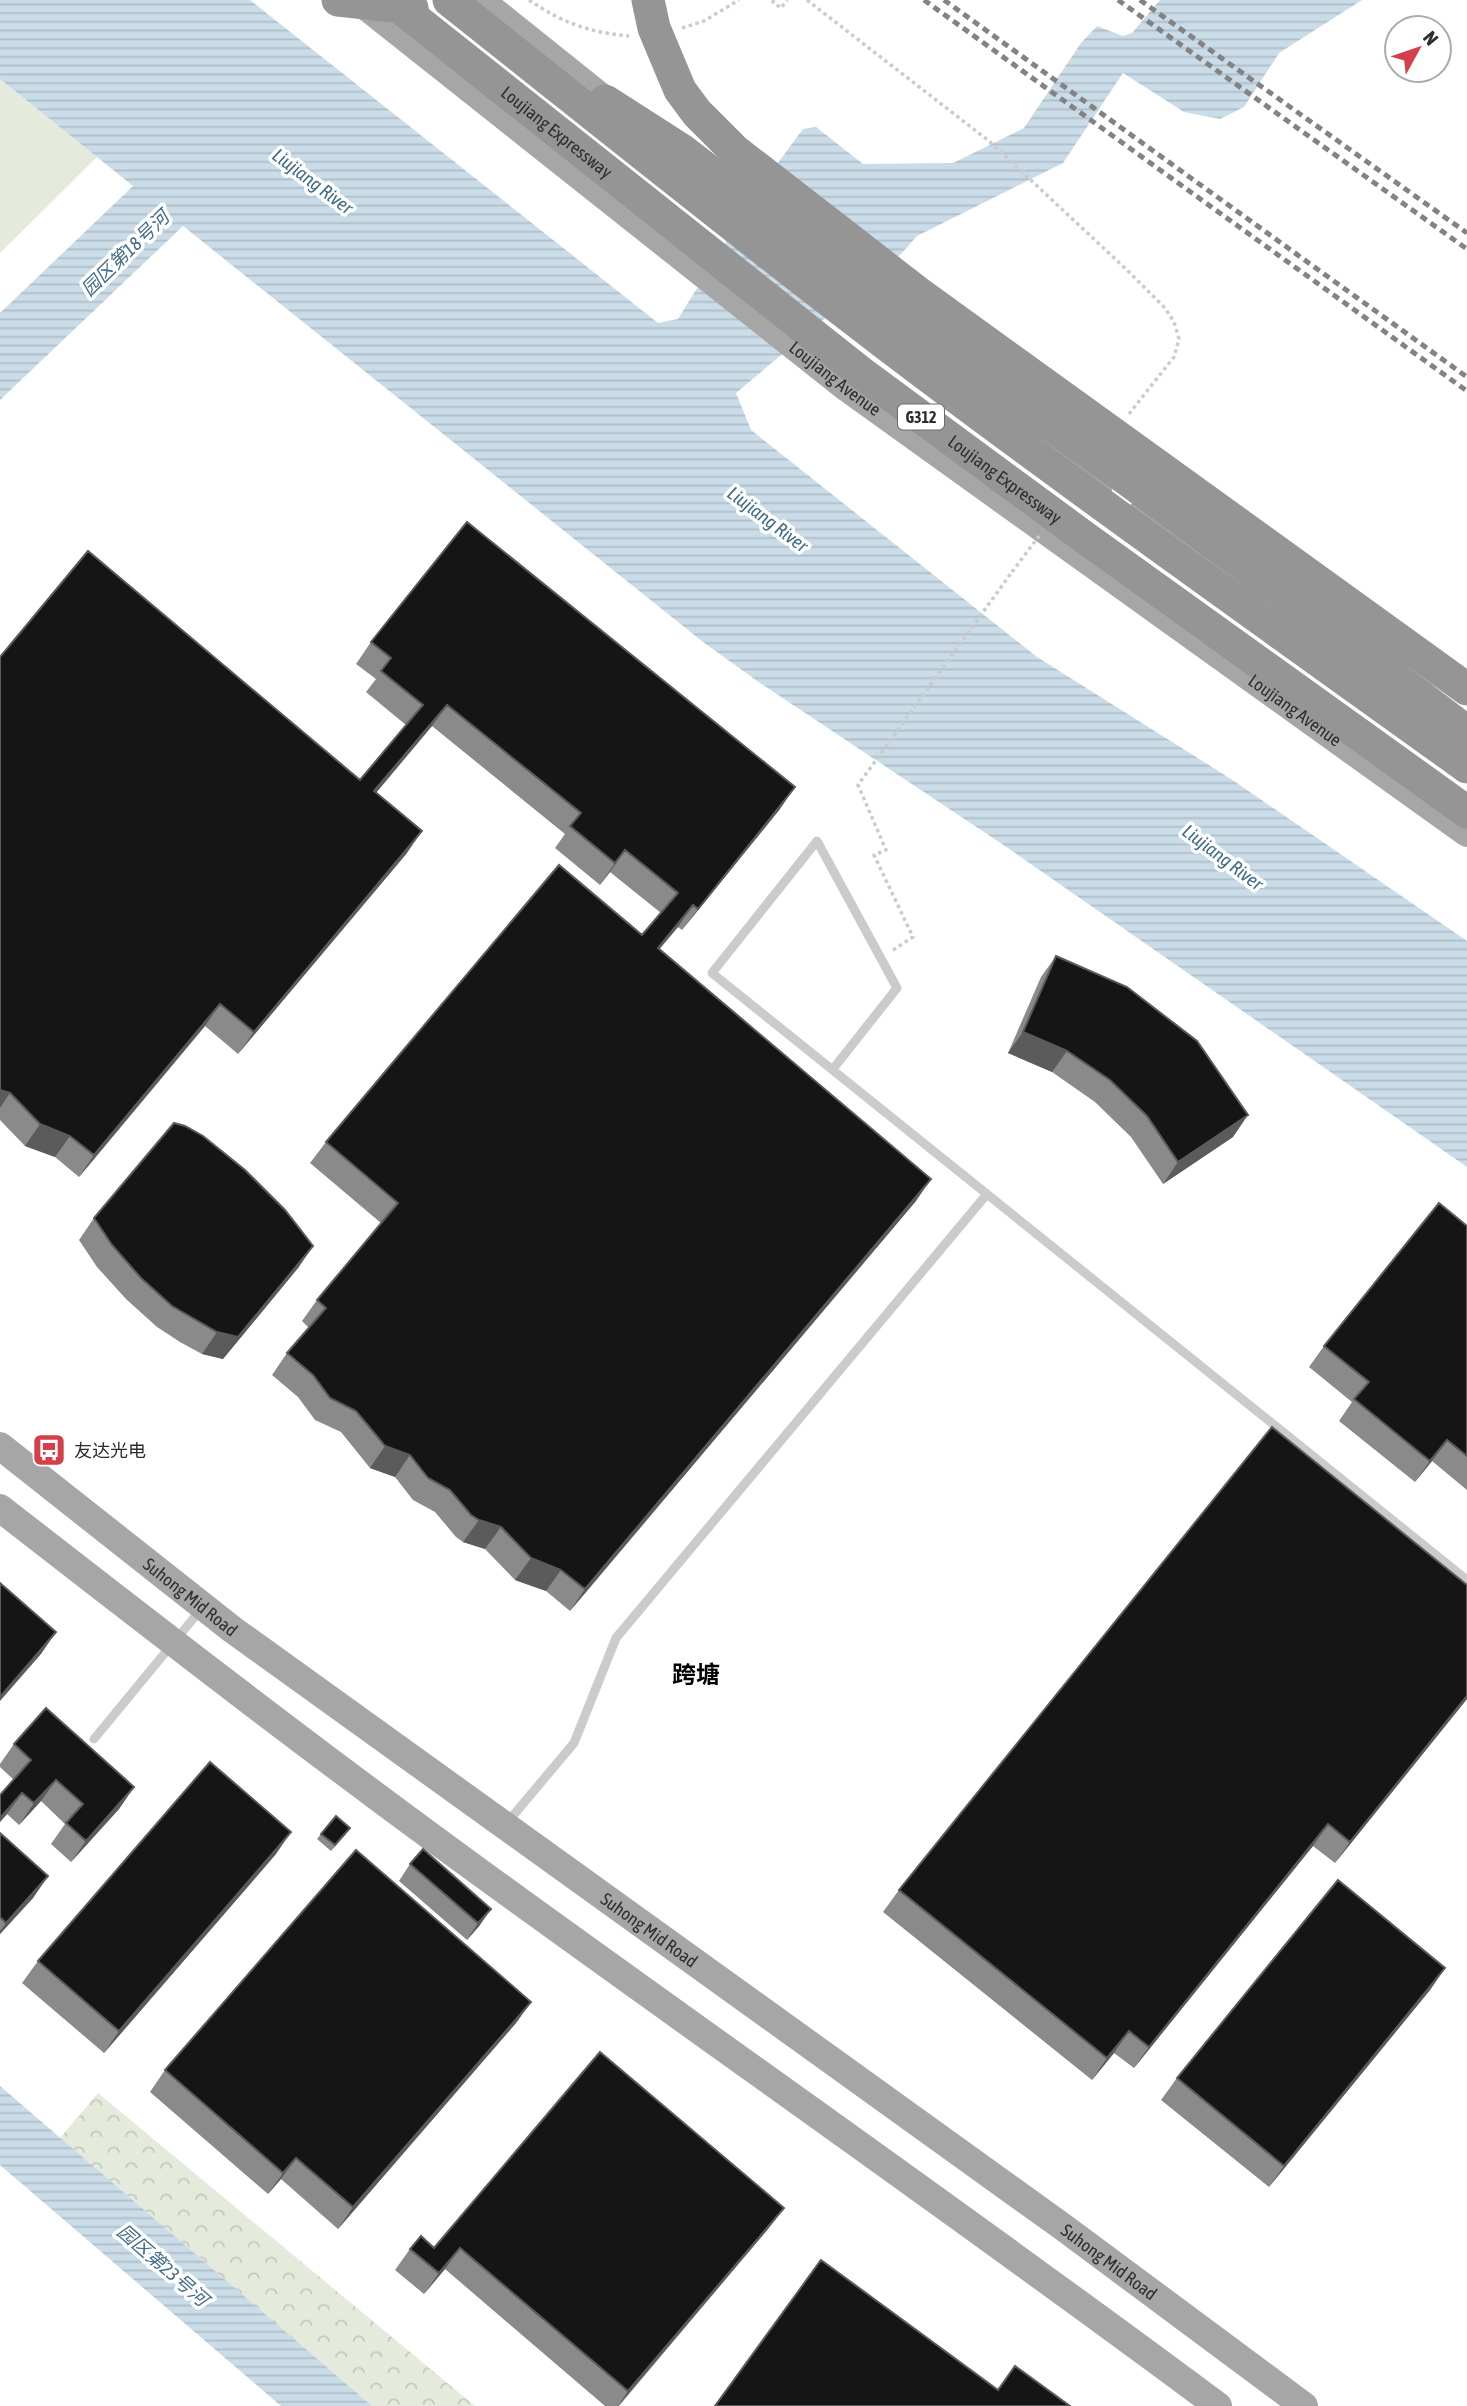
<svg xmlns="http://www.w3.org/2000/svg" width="1467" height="2406" font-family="'Asap Condensed','Noto Sans SC',sans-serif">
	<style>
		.grass { fill: #e4eadc }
		.forest { fill: url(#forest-crowns) }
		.water { fill: url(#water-rules) }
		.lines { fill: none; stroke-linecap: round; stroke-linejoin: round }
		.path { stroke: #cbcbcb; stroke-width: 3.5; stroke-dasharray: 3.5 3.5; stroke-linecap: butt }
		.lane { stroke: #cbcbcb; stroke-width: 9 }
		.primary { stroke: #a6a6a6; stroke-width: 28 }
		.highway { stroke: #959595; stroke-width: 33 }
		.rail { stroke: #838383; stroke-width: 5; stroke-dasharray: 7 5; stroke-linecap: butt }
		.path-bridge { stroke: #cbcbcb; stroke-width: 3.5; stroke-dasharray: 3.5 3.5; stroke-linecap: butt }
		.highway-bridge { stroke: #959595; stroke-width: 33 }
		.wall { fill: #8a8a8a }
		.shaded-wall { fill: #5b5b5b }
		.building { fill: #151515; stroke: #5b5b5b; stroke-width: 2 }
		.labels { text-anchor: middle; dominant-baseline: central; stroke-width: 7; stroke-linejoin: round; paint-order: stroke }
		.shield { fill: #fff; stroke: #6d6d6d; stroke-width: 2 }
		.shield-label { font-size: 16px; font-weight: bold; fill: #2e2e2e }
		.street-label { font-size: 18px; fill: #2e2e2e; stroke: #fff }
		.poi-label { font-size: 18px; fill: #2e2e2e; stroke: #fff; text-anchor: start }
		.water-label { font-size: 19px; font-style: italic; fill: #436d88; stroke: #fff }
		.district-label { font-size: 24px; font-weight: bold; fill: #000; stroke: #fff }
	</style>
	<defs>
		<pattern id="forest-crowns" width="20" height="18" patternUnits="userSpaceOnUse" patternTransform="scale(1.75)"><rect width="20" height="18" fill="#e4eadc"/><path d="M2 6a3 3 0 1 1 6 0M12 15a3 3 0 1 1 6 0" fill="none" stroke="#c4c9bd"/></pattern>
		<pattern id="water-rules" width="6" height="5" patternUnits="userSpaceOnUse" patternTransform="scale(1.75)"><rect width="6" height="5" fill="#cadce8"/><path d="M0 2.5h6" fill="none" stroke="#aebdc7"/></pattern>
	</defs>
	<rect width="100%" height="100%" fill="#fff"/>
	<path class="grass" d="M0,79L97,157L0,253Z"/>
	<path class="forest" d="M98,2093L475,2406H372L60,2138Z"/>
	<path class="water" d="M0,0H250L658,323L678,319L758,190L803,129L816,127L863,164L953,163L1024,128L1081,43L1097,26L1123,36L1132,33L1160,0H1362L1279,53L1244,107L1220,119L1184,112L1123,73L1063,163L917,236L901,254L736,393L751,430L1037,657L1231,779L1467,941V1167L1005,846L760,683L703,642L183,226L0,400V313L133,186L0,79Z
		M0,2086L372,2406H281L0,2165Z"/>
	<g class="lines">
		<path class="path" d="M529,0C563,23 588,32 629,36
			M774,0L773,2L781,8L787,0
			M807,0L989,141L1127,270L1165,308L1174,322L1179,339L1174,357L1147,391
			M682,28L704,21L739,0
			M893,950L913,937L874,855L886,850L858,785L1012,572"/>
		<path class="lane" d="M833,1069L897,988L817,841L712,973L1467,1580
			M94,1739L202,1608
			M506,1824L574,1743L616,1638L987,1194"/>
		<g class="primary">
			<path id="s1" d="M358,0L847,388L1467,833"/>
			<path d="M480,0L621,113"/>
			<path d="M1015,419L1100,483"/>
			<path d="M1142,513L1257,595"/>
			<path id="s2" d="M0,1446L233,1630L1063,2227L1304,2406"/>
			<path d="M0,1508C158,1631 317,1754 478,1871C724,2050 974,2224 1218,2406"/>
		</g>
		<path class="highway" d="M1420,696L1467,732"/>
		<path class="rail" d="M924,0L1467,391
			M944,0L1467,377
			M1118,0L1467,249
			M1140,0L1467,233"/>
		<path class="path-bridge" d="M1129,414L1147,391
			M1012,572L1039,536"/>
		<g class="highway-bridge">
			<path d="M338,0L412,8"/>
			<path id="s3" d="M391,0L860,372L1084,537L1467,812"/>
			<path d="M449,0C593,114 736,230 882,341C1074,487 1271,626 1467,767"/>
			<path d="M648,0L654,28L680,90L697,113L734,150L921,295L1467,689"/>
			<path d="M605,101L683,151L900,319L1128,480L1420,696"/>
		</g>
	</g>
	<path class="wall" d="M371,642L780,809L682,930L678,927L659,949L916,1201L570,1611L546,1591L515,1580L485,1549L463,1542L456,1537L435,1512L413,1500L395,1477L370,1468L341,1432L315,1420L298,1397L272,1375L287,1353L309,1328L302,1321L317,1300L381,1223L310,1163L326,1142L642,935L661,913L610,872L600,885L555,848L565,834L432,726L376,793L407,853L238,1054L205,1026L79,1177L55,1157L25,1146L0,1120V657L360,780L406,725L366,692L376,679L356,664Z
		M1056,956L1233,1137L1163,1184L1131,1137L1095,1102L1052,1072L1008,1053L1041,977Z
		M94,1218L313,1246L298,1268L223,1359L202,1354L180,1342L157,1327L126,1299L97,1267L79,1240Z
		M1467,1226V1490L1432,1461L1415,1482L1339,1421L1352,1402L1309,1367L1324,1346Z
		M1467,1585V1699L1335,1863L1313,1846L1134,2068L1114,2053L1092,2080L883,1912L899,1890Z
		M14,1744L134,1787L119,1809L71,1862L51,1844L65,1824L41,1801L19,1825L7,1814L0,1822V1795L14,1780L0,1767V1764Z
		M0,1833L48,1876L33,1898L0,1934Z
		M321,1834H346L331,1851L317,1839Z
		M423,1849L480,1925L467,1940L399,1881L410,1864Z
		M276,1854L104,2053L22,1983L38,1961Z
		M1445,1968L1430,1990L1269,2187L1161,2100L1177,2078Z
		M531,2002L516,2023L338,2229L281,2179L268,2194L150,2092L165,2070Z
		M784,2208L768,2229L619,2406H605L445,2269L424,2294L395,2270L410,2249L434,2248Z"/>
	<path class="shaded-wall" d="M447,705L432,726L359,813L374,791Z
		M795,787L780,809L682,930L698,909Z
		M422,831L407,853L238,1054L254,1032Z
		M625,850L610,872L600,885L615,863Z
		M693,905L678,927L642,970L658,948Z
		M220,1004L205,1026L79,1177L94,1155Z
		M1023,1032L1067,1051L1052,1072L1008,1053Z
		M0,1090L10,1093L0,1108Z
		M1248,1115L1233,1137L1163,1184L1178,1162Z
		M40,1124L70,1136L55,1157L25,1146Z
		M931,1179L916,1201L570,1611L585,1589Z
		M313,1246L298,1268L223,1359L202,1354L217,1332Z
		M1447,1440L1432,1461L1415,1482L1430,1461Z
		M385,1446L410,1455L395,1477L370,1468Z
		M479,1520L501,1527L485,1549L463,1542Z
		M531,1558L561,1570L546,1591L515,1580Z
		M56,1632L41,1654L0,1701V1697Z
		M1467,1696V1699L1335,1863L1350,1842Z
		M56,1780L41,1801L19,1825L34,1803Z
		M134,1787L119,1809L71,1862L86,1841Z
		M22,1793L7,1814L0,1822V1818Z
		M1328,1824L1313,1846L1134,2068L1149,2047Z
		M291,1832L276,1854L104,2053L119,2031Z
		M48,1876L33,1898L0,1934V1931L6,1923Z
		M491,1909L480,1925L467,1940L478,1923Z
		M1445,1968L1430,1990L1269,2187L1284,2166Z
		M531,2002L516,2023L338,2229L353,2207Z
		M1129,2031L1114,2053L1092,2080L1107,2058Z
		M296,2158L281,2179L268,2194L283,2173Z
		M784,2208L768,2229L618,2406L628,2391Z
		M460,2248L445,2269L424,2294L439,2273Z"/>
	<path class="building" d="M467,522L795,787L698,909L693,905L658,948L931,1179L585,1589L561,1570L531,1558L501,1527L479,1520L471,1515L450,1490L428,1478L410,1455L385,1446L356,1411L330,1398L313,1375L287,1353L326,1308L317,1300L398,1203L326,1142L559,865L642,935L678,893L625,850L615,863L570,826L581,813L447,705L374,791L422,831L254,1032L220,1004L94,1155L70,1136L40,1124L10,1093L0,1090V657L88,551L360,780L423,705L381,671L391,658L371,642Z
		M1056,956L1127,987L1197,1041L1248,1115L1178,1162L1147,1116L1110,1080L1067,1051L1023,1032Z
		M174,1123L185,1126L203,1136L245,1170L285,1210L313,1246L238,1337L217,1332L172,1306L141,1278L112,1245L94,1218Z
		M1439,1203L1467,1226V1456L1447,1440L1430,1461L1354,1399L1369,1382L1324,1346Z
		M1272,1427L1467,1585V1696L1350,1842L1328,1824L1149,2047L1129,2031L1107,2058L899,1890Z
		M0,1583L56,1632L0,1697Z
		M46,1708L134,1787L86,1841L66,1823L83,1804L56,1780L34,1803L22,1793L0,1818V1795L31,1760L14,1744Z
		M210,1762L291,1832L119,2031L38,1961Z
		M336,1816L350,1828L335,1845L321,1834Z
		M0,1833L48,1876L6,1923L0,1917Z
		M423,1849L491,1909L478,1923L410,1864Z
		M356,1850L531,2002L353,2207L296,2158L283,2173L165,2070Z
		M1338,1880L1445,1968L1284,2166L1177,2078Z
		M600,2052L784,2208L628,2391L460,2248L439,2273L410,2249L421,2236L434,2248Z
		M821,2260L998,2390L1015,2366L1070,2406H715Z"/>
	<defs>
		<symbol id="bus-square" viewBox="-11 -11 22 22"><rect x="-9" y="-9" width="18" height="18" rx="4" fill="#d53f4a" stroke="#fff"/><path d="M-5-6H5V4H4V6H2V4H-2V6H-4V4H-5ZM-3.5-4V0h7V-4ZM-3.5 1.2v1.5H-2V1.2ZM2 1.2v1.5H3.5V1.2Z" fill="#fff"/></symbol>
	</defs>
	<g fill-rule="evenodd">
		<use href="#bus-square" x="30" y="1431" width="38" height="38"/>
	</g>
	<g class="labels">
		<rect class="shield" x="898" y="404.5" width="46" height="25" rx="5"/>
		<g class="shield-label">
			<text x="921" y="417">G312</text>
		</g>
		<g class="street-label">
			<text stroke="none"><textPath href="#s3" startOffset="212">Loujiang Expressway</textPath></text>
			<text stroke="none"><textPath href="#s1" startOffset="609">Loujiang Avenue</textPath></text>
			<text stroke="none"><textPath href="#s3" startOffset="779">Loujiang Expressway</textPath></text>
			<text stroke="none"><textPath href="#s1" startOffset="1176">Loujiang Avenue</textPath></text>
			<text stroke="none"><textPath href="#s2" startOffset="243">Suhong Mid Road</textPath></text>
			<text stroke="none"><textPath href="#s2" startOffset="810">Suhong Mid Road</textPath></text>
			<text stroke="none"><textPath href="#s2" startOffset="1377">Suhong Mid Road</textPath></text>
		</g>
		<g class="poi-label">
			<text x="74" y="1450">友达光电</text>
		</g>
		<g class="water-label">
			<text transform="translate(313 181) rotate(37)">Liujiang River</text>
			<text transform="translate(125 253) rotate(-44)">园区第18号河</text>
			<text transform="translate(768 519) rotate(37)">Liujiang River</text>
			<text transform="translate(1223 857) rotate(37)">Liujiang River</text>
			<text transform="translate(163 2265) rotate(41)">园区第23号河</text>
		</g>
		<g class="district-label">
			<text x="696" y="1674">跨塘</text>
		</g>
	</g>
	<g transform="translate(1418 49) rotate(50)"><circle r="33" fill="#ffffff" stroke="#ababab" stroke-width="2"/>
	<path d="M0-5L12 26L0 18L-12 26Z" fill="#d53f4a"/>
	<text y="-10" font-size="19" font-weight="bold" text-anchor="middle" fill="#2e2e2e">N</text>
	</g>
</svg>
